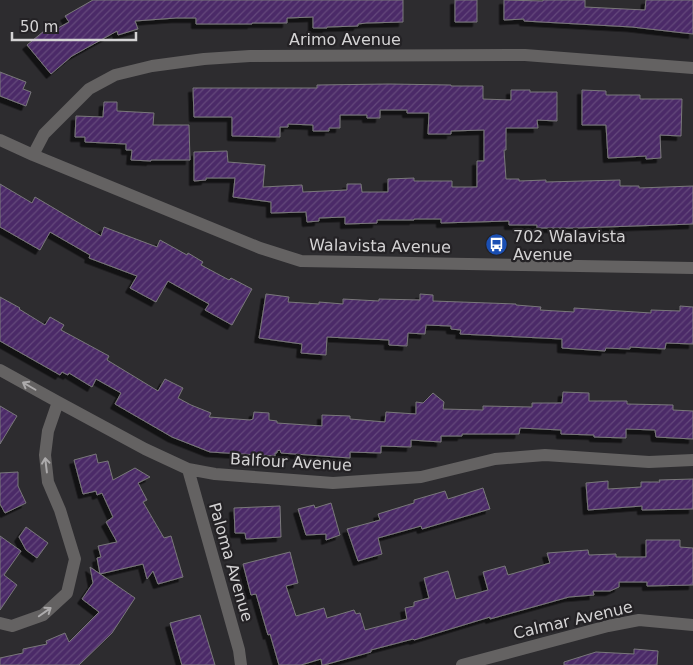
<svg xmlns="http://www.w3.org/2000/svg" width="693" height="665" font-family="'DejaVu Sans',sans-serif">
	<style>
		.building { fill: url(#building-hatch); stroke: #79787a; filter: url(#shadow) }
		.lines { fill: none; stroke-linecap: round; stroke-linejoin: round }
		.minor { stroke: #646262; stroke-width: 12 }
		.oneway { stroke: #adabac }
		.labels { text-anchor: middle; dominant-baseline: central; stroke-width: 4.5; stroke-linejoin: round; paint-order: stroke }
		.street-label { font-size: 16px; fill: #d4d3d4; stroke: #242225 }
		.poi-label { font-size: 16px; fill: #d4d3d4; stroke: #242225; text-anchor: start }
	</style>
	<defs>
		<pattern id="building-hatch" width="6" height="6" patternUnits="userSpaceOnUse" patternTransform="scale(1.25)"><rect width="6" height="6" fill="#4b2a67"/><path d="M-1 1l2-2M0 6l6-6M5 7l2-2" fill="none" stroke="#64487c"/></pattern>
		<filter id="shadow"><feDropShadow dx="-4.5" dy="4.5" stdDeviation="0" flood-color="#0009"/></filter>
	</defs>
	<rect width="100%" height="100%" fill="#2d2c2f"/>
	<path class="building" d="M93,0H403V22L366,23L358,24V26L327,27V28H313V17L287,18V23H252V24H196V18H176L135,21L138,29L118,35L117,31L72,56L51,74L27,45L44,31L47,34L69,22L65,16Z
		M455,0H477V22H455Z
		M504,0L543,1V0H585V7L645,10L646,0H693V34L632,27L524,21V19L504,20Z
		M0,72L26,82L23,89L31,92L26,106L0,96Z
		M389,84L451,85V86H483V99L511,100V90H530V92H557V121L537,120L538,128H506V150H504L506,179H519V181L546,180V182L620,180V186H639V188L693,186V224L576,228H537V225H509V221L441,223V219H414V220H377V223L345,224V217L319,218V221L307,222L306,212L271,213V202L233,197L235,178H206V180L194,181V152L227,151L228,162L265,165L263,187L302,185L303,192L347,190V184H361L362,192H388V179L414,178V181H452V187H477V161H484V130L451,131V134H428L429,113H407V110H380V118H367V115H340V128H329V131H313V125L288,124V127H280V137L232,136V117H194L193,88H317V85Z
		M582,90L606,91V95H640V99H682L681,136L660,135L661,158L646,159V156L608,158L606,125H582Z
		M104,102H117V111L154,113L153,125H189L190,160H151V161L131,160L132,150H126V144L85,142V137H75L76,116L103,117Z
		M0,184L32,203L35,197L101,236L104,227L157,247L160,240L187,255L188,253L203,262L201,265L229,280L231,278L252,289L232,325L205,310L209,304L168,281L156,302L130,288L137,276L89,258L90,255L50,232L40,250L0,227Z
		M266,294L289,297L288,302L319,304V302L343,304V299L379,301V299L420,300V294L433,295V301L516,304V305L541,307L540,310L574,312V308L651,313V310L680,311V306L693,307V344L666,343L665,349L630,347V349L606,348L605,351L562,348V339L460,334L461,330L451,329V326L426,325L425,334L408,333L407,346L389,345V340L327,337L326,355L301,353L302,344L259,338Z
		M0,297L20,308L19,309L45,325L50,317L64,325L61,330L109,356L107,360L158,391L165,379L183,388L178,398L191,405L211,413L209,417L250,420L253,419L254,412L269,413V420L277,421V423L322,426V415L350,416V419L385,422L386,412L416,414V402L423,403L433,393L444,402L443,409L483,410V406L532,407V403H562L563,392L589,393V401H627V404L673,405V410L693,411V439L656,437L655,430L626,429V438L594,437V435L561,434V430L520,428L519,434H462V436H441V442L411,440V447L381,446V453L350,452V458L281,453L280,450L277,451V453H275V456L210,452L172,437L115,404L121,393L96,379L92,387L69,373L68,375L62,372L60,375L0,341Z
		M0,406L17,416L0,444Z
		M96,454L98,463L108,461L113,480L135,468L150,477L138,483L147,500L143,502L164,538L171,536L183,577L158,584L153,571L147,579L143,564L100,574L97,558L101,557L98,546L117,542L106,522L113,517L102,493L97,495L96,491L83,494L74,460Z
		M18,472V486L26,503L5,513L0,504V473Z
		M693,479V509L642,510V506L588,510L586,483L608,481V489L641,487V482H660L659,480Z
		M483,488L490,509L422,529L421,526L378,538L382,554L358,561L347,529L380,520L378,514L414,503V500L445,491L448,499Z
		M331,503L340,535L326,540V534L306,535L298,509L314,505L315,508Z
		M280,506L281,537L246,539L245,533H235L234,508Z
		M26,527L48,543L37,558L26,550L19,537Z
		M0,536L21,551L4,575L17,585L0,610Z
		M646,540H680V547L693,548V585L647,586V582H619V587L610,591H593L594,595L569,597L490,619V617L414,640L413,639L371,650V652L324,665H322L321,659L301,665H279L270,634L268,635L256,594L251,595L243,564L290,552L298,583L286,586L296,616L324,608L327,618L354,610L356,614L360,613L365,630L407,619L405,608L414,606V602L429,598L424,578L448,571L456,599L488,590L483,572L505,566L508,575L550,563L547,553L588,550L589,555L616,554V557H646Z
		M90,567L135,598L112,633L79,665H0V658L23,653V649L47,644L46,641L65,633L69,642L99,612L82,599L93,583Z
		M200,615L215,665H182L170,623Z
		M634,649L658,651L657,665H564V662L596,652L634,654Z"/>
	<g class="lines">
		<path class="minor" d="M0,140L33,155L260,248L301,261L693,268
			M33,155L44,134L89,89L115,75L152,66L204,59L250,56L525,55L693,68
			M0,370L58,402L145,449L188,469L215,474L333,483L421,477L495,459L545,455L649,462L693,460
			M188,469L239,650L241,665
			M0,623L12,626L43,615L67,593L75,559L60,510L48,482L45,455L48,431L58,402
			M462,665L608,626L639,620L693,625"/>
	</g>
	<defs><path id="oneway-shaft" d="M-6 0H5M1.5-3L5.5 0L1.5 3" fill="none" stroke-width="1.6" stroke-linecap="round" stroke-linejoin="round" transform="scale(1.25)"/></defs>
	<g class="oneway">
		<use href="#oneway-shaft" transform="translate(29 386) rotate(-150)"/>
		<use href="#oneway-shaft" transform="translate(46 465) rotate(-97)"/>
		<use href="#oneway-shaft" transform="translate(45 612) rotate(-35)"/>
	</g>
	<defs>
		<symbol id="bus-disc" viewBox="-11 -11 22 22"><circle r="9.5" fill="#1a4fb4" stroke="#242225"/><path d="M-5-6H5V4H4V6H2V4H-2V6H-4V4H-5ZM-3.5-4V0h7V-4ZM-3.5 1.2v1.5H-2V1.2ZM2 1.2v1.5H3.5V1.2Z" fill="#fff"/></symbol>
	</defs>
	<g fill-rule="evenodd">
		<use href="#bus-disc" x="484" y="232" width="25" height="25"/>
	</g>
	<g class="labels">
		<g class="street-label">
			<text x="345" y="39">Arimo Avenue</text>
			<text transform="translate(380 246) rotate(1)">Walavista Avenue</text>
			<text transform="translate(291 462) rotate(3)">Balfour Avenue</text>
			<text transform="translate(231 562) rotate(74)">Paloma Avenue</text>
			<text transform="translate(573 620) rotate(-13)">Calmar Avenue</text>
		</g>
		<g class="poi-label">
			<text x="513" y="236">702 Walavista<tspan x="513" dy="18">Avenue</tspan></text>
		</g>
	</g>
	<path d="M12 32v8h124v-8" fill="none" stroke="#d4d3d4" stroke-width="2.5"/>
	<text x="20" y="32" font-size="15" fill="#d4d3d4" stroke="#242225" stroke-width="4" paint-order="stroke">50 m</text>
</svg>
